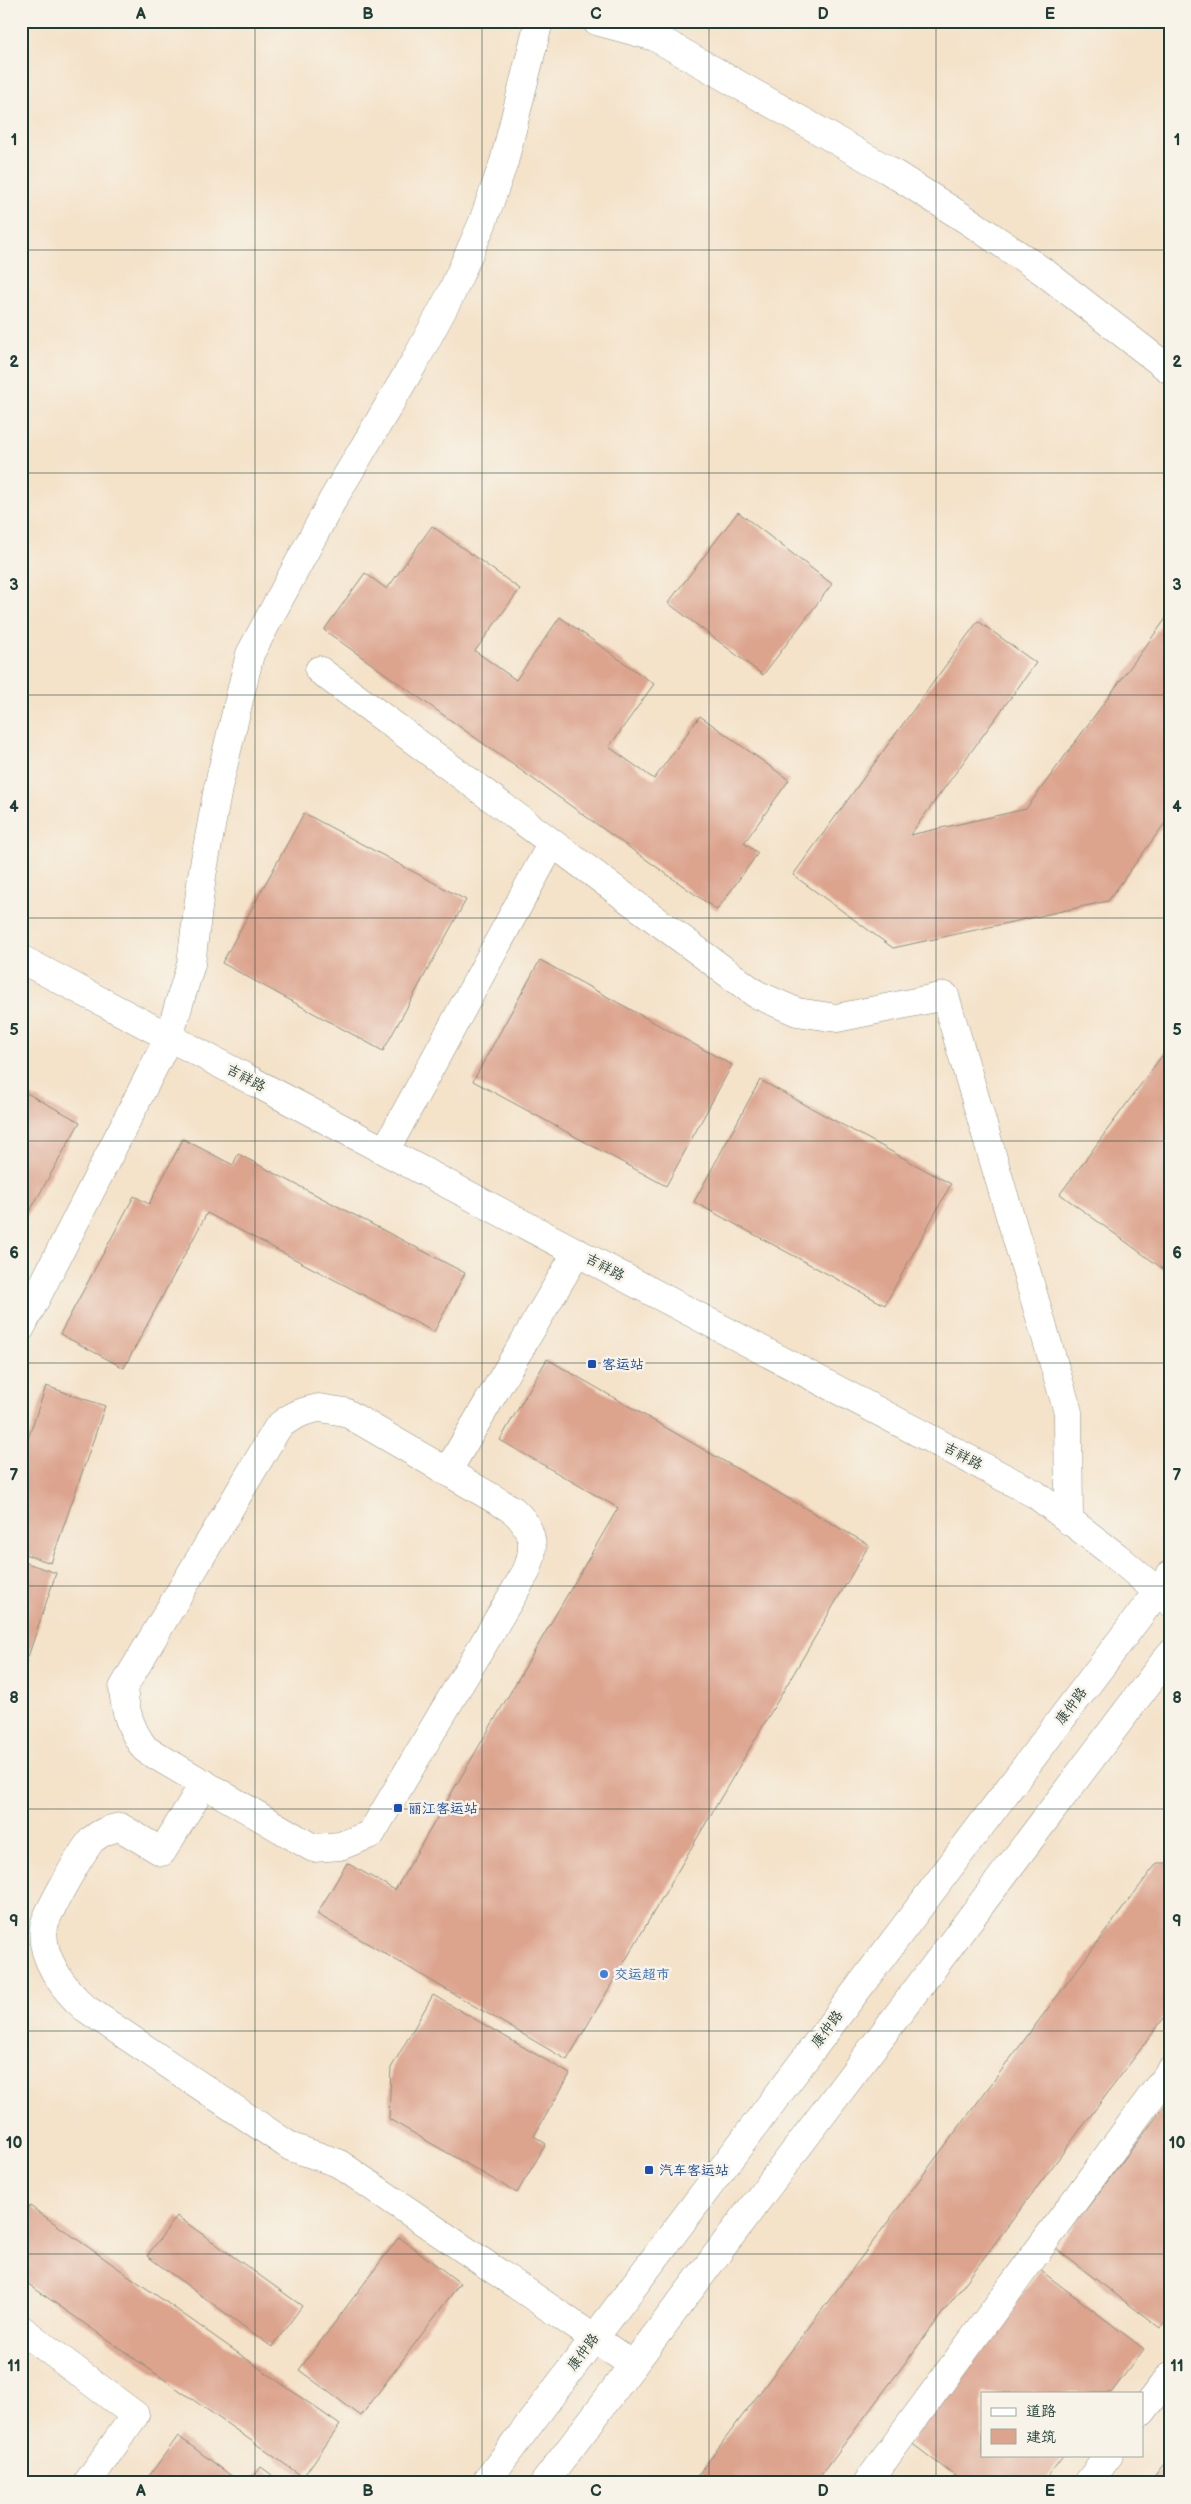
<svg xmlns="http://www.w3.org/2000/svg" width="1191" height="2504" font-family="'Balsamiq Sans','LXGW WenKai TC',sans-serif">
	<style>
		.building { fill: #dca38d }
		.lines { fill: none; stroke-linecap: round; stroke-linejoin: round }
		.minor-casing { stroke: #8a907e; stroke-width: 29 }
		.major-casing { stroke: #8a907e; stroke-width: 29 }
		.minor { stroke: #fff; stroke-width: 28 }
		.major { stroke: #fff; stroke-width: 28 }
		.grid { fill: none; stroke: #1f3d34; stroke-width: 1; stroke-opacity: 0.55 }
		.transit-dot { fill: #1a4fb4; stroke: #f7f3e8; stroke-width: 2 }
		.shop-dot { fill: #3f7fe0; stroke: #f7f3e8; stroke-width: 2 }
		.labels { text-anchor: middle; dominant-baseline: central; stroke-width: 5; stroke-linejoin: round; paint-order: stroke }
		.street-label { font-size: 14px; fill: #1f3d34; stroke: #f7f3e8 }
		.transit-label { font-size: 14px; fill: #164399; stroke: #f7f3e8; text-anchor: start }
		.shop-label { font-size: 14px; fill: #366cbe; stroke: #f7f3e8; text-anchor: start }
		.neatline { fill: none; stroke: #1f3d34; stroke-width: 2 }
		.grid-label { font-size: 16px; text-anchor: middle; font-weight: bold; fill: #1f3d34 }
	</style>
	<rect width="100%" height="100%" fill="#f7f3e8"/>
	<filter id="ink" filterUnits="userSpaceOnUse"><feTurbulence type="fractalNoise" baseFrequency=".02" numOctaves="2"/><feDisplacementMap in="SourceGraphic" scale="10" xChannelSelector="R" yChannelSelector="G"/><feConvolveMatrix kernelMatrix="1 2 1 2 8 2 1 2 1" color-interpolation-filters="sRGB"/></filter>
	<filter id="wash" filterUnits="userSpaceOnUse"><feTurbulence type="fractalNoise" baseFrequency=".0096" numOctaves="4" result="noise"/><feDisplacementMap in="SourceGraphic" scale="20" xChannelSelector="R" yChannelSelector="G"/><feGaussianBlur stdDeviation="1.12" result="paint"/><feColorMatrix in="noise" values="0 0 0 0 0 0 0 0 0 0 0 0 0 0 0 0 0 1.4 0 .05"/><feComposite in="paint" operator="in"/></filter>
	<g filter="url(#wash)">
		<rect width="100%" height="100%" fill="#f4e2c9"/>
		<g id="blocks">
			<path class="building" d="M738,512L832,584L763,675L668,603Z
				M432,526L520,589L475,651L516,680L560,617L654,684L609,747L654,779L700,716L789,780L744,843L758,853L717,910L324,630L365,573L387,589Z
				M1170,613V816L1108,901L893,948L793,875L978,621L1036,663L910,835L1026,809Z
				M304,813L466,900L383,1051L222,963Z
				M540,960L732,1065L666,1186L473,1081Z
				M1170,1045V1274L1060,1194Z
				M760,1080L951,1184L885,1305L694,1202Z
				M21,1090L80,1122L21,1227Z
				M183,1139L233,1165L238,1154L465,1273L434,1332L207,1213L124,1368L60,1334L134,1196L149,1204Z
				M547,1359L869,1545L567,2060L317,1914L347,1863L395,1890L618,1508L500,1440Z
				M46,1386L105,1406L51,1563L21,1553V1459Z
				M21,1561L56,1573L22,1675H21Z
				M1157,1863H1170V2010L815,2483H692Z
				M433,1995L570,2074L534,2136L546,2144L517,2193L389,2119L391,2068Z
				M1170,2099V2315L1160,2328L1056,2249Z
				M30,2206L340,2425L303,2477L21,2279V2219Z
				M177,2216L302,2306L272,2347L147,2256Z
				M399,2237L460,2283L361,2416L299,2370Z
				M1040,2270L1144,2349L1111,2393H982V2455H1064L1043,2483H964L910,2442Z
				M178,2436L241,2483H144Z
				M1170,2456V2483H1149Z
				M261,2467L283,2483H249Z"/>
		</g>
	</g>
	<g filter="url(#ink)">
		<use href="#blocks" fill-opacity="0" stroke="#8a907e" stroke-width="1"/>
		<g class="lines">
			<defs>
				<path id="minor" d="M596,21L655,37L888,170L967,220L1044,272L1170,370
					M319,670L756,994L797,1012L837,1018L945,996L1068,1412L1069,1521
					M21,959L1035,1494L1116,1556L1170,1602
					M385,1151L552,843
					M21,1328L169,1037L191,964L202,876L218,788L250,654L332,501L415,361L451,294L482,224L504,162L539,21
					M319,1408L345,1412L513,1510C533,1528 537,1547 526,1572L371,1834L340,1846L313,1848L145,1749C131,1730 125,1712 123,1688L278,1427C291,1416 302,1411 319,1408Z
					M447,1472L577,1252
					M204,1783L162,1852L120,1827C110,1829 101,1832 93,1839C85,1845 45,1916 44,1926C39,1956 64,1990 85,2008L291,2147L338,2163L633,2365
					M21,2329L135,2415L87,2483
					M1142,2412L1170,2376
					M867,2483L1170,2071
					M1088,2483L1109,2455"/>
				<path id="major" d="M485,2483L1170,1575
					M544,2483L1170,1654"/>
			</defs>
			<use href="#minor" class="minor-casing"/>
			<use href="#major" class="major-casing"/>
			<use href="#minor" class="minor"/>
			<use href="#major" class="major"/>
		</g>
	</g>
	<path class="grid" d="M255,21V2483M482,21V2483M709,21V2483M936,21V2483M21,250H1170M21,473H1170M21,695H1170M21,918H1170M21,1141H1170M21,1363H1170M21,1586H1170M21,1809H1170M21,2031H1170M21,2254H1170"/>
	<g class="transit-dot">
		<rect x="587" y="1359" width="10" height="10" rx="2.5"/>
		<rect x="393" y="1803" width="10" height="10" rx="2.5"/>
		<rect x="644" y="2165" width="10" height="10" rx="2.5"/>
	</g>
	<circle class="shop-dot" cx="604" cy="1974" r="5"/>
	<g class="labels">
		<g class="street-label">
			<text transform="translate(246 1078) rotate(28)">吉祥路</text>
			<text transform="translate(605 1267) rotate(28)">吉祥路</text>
			<text transform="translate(963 1456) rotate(28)">吉祥路</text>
			<text transform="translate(1071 1706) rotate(-53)">康仲路</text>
			<text transform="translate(827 2029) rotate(-53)">康仲路</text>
			<text transform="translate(583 2352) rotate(-53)">康仲路</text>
		</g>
		<g class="transit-label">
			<text x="602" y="1364">客运站</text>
			<text x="408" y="1808">丽江客运站</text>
			<text x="659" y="2170">汽车客运站</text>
		</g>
		<g class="shop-label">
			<text x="614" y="1974">交运超市</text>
		</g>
	</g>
	<rect width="1191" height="2504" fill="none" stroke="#f7f3e8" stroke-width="55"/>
	<rect x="981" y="2392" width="162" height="65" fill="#f7f3e8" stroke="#a1aaa0"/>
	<rect x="991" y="2408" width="25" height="8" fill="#ffffff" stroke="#a1aaa0"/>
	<text x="1026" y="2416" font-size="15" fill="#1f3d34">道路</text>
	<rect x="991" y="2429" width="25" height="15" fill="#dca38d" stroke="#a1aaa0"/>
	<text x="1026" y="2442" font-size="15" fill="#1f3d34">建筑</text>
	<rect x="28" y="28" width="1136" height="2448" class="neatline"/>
	<g class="grid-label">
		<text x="141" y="19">A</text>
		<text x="368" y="19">B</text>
		<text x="596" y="19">C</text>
		<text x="823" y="19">D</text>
		<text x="1050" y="19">E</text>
		<text x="14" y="145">1</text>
		<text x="1177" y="145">1</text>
		<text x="14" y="367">2</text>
		<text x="1177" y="367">2</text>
		<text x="14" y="590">3</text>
		<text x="1177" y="590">3</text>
		<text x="14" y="812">4</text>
		<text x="1177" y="812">4</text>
		<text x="14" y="1035">5</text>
		<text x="1177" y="1035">5</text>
		<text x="14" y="1258">6</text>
		<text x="1177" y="1258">6</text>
		<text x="14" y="1480">7</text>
		<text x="1177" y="1480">7</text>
		<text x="14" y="1703">8</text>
		<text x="1177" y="1703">8</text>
		<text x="14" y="1926">9</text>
		<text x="1177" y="1926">9</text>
		<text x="14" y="2148">10</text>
		<text x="1177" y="2148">10</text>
		<text x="14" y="2371">11</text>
		<text x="1177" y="2371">11</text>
		<text x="141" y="2496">A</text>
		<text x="368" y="2496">B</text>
		<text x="596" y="2496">C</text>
		<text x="823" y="2496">D</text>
		<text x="1050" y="2496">E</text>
	</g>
</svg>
